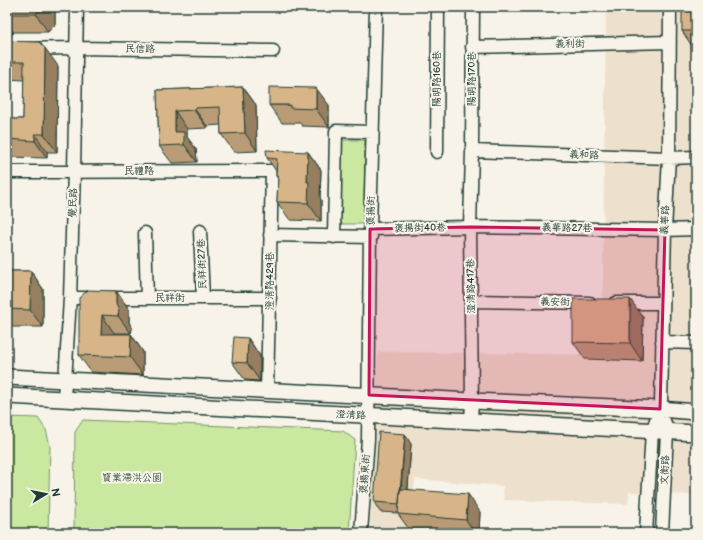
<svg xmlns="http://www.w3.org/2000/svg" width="703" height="540" font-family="'Balsamiq Sans','LXGW WenKai TC',sans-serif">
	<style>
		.built { fill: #ede0cc }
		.green { fill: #cae8a0; stroke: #74926a }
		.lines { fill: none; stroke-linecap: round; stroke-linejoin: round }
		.minor-casing { stroke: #1f3d34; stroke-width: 15 }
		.major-casing { stroke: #1f3d34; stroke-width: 18 }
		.minor { stroke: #f7f3e8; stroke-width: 12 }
		.major { stroke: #f7f3e8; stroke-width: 15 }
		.wall { fill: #b99c76; stroke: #1f3d34 }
		.shaded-wall { fill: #967f60; stroke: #1f3d34 }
		.building { fill: #d7b589; stroke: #1f3d34 }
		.marked { fill: #c2185b; fill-opacity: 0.2; stroke: #c2185b; stroke-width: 3; stroke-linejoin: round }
		.labels { text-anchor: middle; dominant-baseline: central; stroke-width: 4; stroke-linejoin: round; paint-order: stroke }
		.street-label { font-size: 10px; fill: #1f3d34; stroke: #f7f3e8 }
		.park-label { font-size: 10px; fill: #395744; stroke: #f7f3e8 }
	</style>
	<rect width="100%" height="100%" fill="#f7f3e8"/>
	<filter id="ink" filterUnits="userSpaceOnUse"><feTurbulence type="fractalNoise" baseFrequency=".025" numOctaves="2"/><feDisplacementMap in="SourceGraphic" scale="8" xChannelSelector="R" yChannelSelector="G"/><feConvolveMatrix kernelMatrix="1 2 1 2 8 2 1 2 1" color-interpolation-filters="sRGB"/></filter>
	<g filter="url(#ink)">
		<path class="built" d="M606,7H696V463H694L693,495L629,492L628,504L504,500L503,486L415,479L410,533H370L378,352L602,355Z"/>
		<path class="green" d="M341,140H365L364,224H340Z
			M7,417L38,418L46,430L50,445L48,533H7Z
			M83,420L343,431L355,440L349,533H74L75,432Z"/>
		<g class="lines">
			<defs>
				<path id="minor" d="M472,47L669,42
					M7,49L77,48L273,51
					M472,151L669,158L696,157
					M437,152L438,7
					M7,172L272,171L267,391
					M370,229L470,227L665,230L696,229
					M200,231L203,298
					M145,233L147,298
					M270,235L371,237
					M334,237L336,131L373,132
					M70,298H270
					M471,301L590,303
					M616,303H663
					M662,342L696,343
					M64,399L70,298L74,171L77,7
					M471,421L472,401L470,227L472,151L473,7
					M361,533L368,439L370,229L376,7
					M646,533L652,431L660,409L661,403L665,230L669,158L670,7
					M662,533L667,432L665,423"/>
				<path id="major" d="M7,377L472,401L660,409L696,412
					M7,396L696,433"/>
			</defs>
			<use href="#minor" class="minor-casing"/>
			<use href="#major" class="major-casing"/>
			<use href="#minor" class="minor"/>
			<use href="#major" class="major"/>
		</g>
		<path class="wall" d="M7,7H55V25L48,32H13V34L7,33Z
			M696,7V49H694L682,31Z
			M7,41L58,66L57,152H47V158L7,157V119H23L24,80L7,79Z
			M243,87L256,105L257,151L234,152L221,134V125L207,126V128L187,129V137L196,149L197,162L172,163L159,146L157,90Z
			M269,105H329V127L302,126L300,123H282Z
			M308,152L321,170L320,197L321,200V221L290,220L277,202L278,179L276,176V171L267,158Z
			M7,271H31L43,289V327H7Z
			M116,291L129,309V322L132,329L131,333H114V334H131L143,352V375L91,372L79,355Z
			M643,317L642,361L585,359L573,342Z
			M248,338L260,356V381L245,380L232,362Z
			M411,444L408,489L480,512L479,533H423L411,532L398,514V513L380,512L374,502Z"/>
		<path class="shaded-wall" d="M42,7H55V25L48,32L36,14Z
			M7,23L13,32V34L7,25Z
			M45,48L58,66L57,152L44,134Z
			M243,87L256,105L257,151L245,133Z
			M316,88L329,105V127L316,109Z
			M194,108L207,126V128L194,110Z
			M175,111L187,129V137L196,149L197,162L175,132Z
			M35,134L47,152V158L35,141Z
			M308,152L321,170L320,197L321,200V221L308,203L307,182Z
			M31,271L43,289V327L30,310Z
			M116,291L129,309V322L132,329L131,333L118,316L116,304Z
			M630,299L643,317L642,361L630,343Z
			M102,315L114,333V352L101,334Z
			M131,334L143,352V375L130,357Z
			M248,338L260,356V381L247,363Z
			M405,434L411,444L406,514L400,504Z
			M468,494L480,512L479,533H475L466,520Z"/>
		<path class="building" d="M7,7H42L36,14H7Z
			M682,7H696V31H682Z
			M7,41L39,42L45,48L44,134H35V141L7,139V119H23L24,62H7Z
			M243,87L245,133L221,134L220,107L194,108V110L175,111V132H184V145L159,146L157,90Z
			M269,87L316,88V109L290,108V105H269Z
			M266,150L308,152L307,182H309L308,203L277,202L278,176H276L277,159L267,158Z
			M7,271H31L30,310L7,309Z
			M88,290L116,291V304L119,311L118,316L102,315L101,334H131L130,357L79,355V298Z
			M573,299H630V343L573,342Z
			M234,337L248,338L247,363L232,362Z
			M379,432L405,434L399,504L374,502Z
			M400,489L468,494L466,520L398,514Z
			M280,530L319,531V533H280Z"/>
	</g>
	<path class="marked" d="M470,227L665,230L660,409L369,395L370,229Z"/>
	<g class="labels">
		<g class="street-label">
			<text transform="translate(570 44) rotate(-1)">義利街</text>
			<text transform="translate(140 49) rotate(1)">民信路</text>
			<text transform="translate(437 79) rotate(-90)">陽明路160巷</text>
			<text transform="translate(472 79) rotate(-90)">陽明路170巷</text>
			<text transform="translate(584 155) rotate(2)">義和路</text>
			<text x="139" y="171">民禮路</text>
			<text transform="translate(73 203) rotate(-88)">覺民路</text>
			<text transform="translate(371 211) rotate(-89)">褒揚街</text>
			<text transform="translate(665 220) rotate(-87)">義華路</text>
			<text transform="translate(420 228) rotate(-1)">褒揚街40巷</text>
			<text transform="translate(567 228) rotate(1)">義華路27巷</text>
			<text transform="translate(202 264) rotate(-92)">民祥街27巷</text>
			<text transform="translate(270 281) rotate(-90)">澄清路429巷</text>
			<text transform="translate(471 286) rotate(-91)">澄清路417巷</text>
			<text x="170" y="298">民祥街</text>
			<text transform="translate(555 302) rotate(1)">義安街</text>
			<text transform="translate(351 415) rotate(3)">澄清路</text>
			<text transform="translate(665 470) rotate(-87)">文衡路</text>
			<text transform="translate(365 474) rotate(-86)">褒揚東街</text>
		</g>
		<g class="park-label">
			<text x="132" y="478">寶業滯洪公園</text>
		</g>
	</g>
	<rect width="703" height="540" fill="none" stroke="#f7f3e8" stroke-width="24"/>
	<rect x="12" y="12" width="679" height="516" fill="none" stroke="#1f3d34" stroke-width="1.5" filter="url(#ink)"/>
	<g transform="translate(46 494) rotate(80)" stroke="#f7f3e8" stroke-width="3" paint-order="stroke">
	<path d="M0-3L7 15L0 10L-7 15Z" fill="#1f3d34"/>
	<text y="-6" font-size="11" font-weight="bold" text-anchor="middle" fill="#1f3d34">N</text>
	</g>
</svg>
